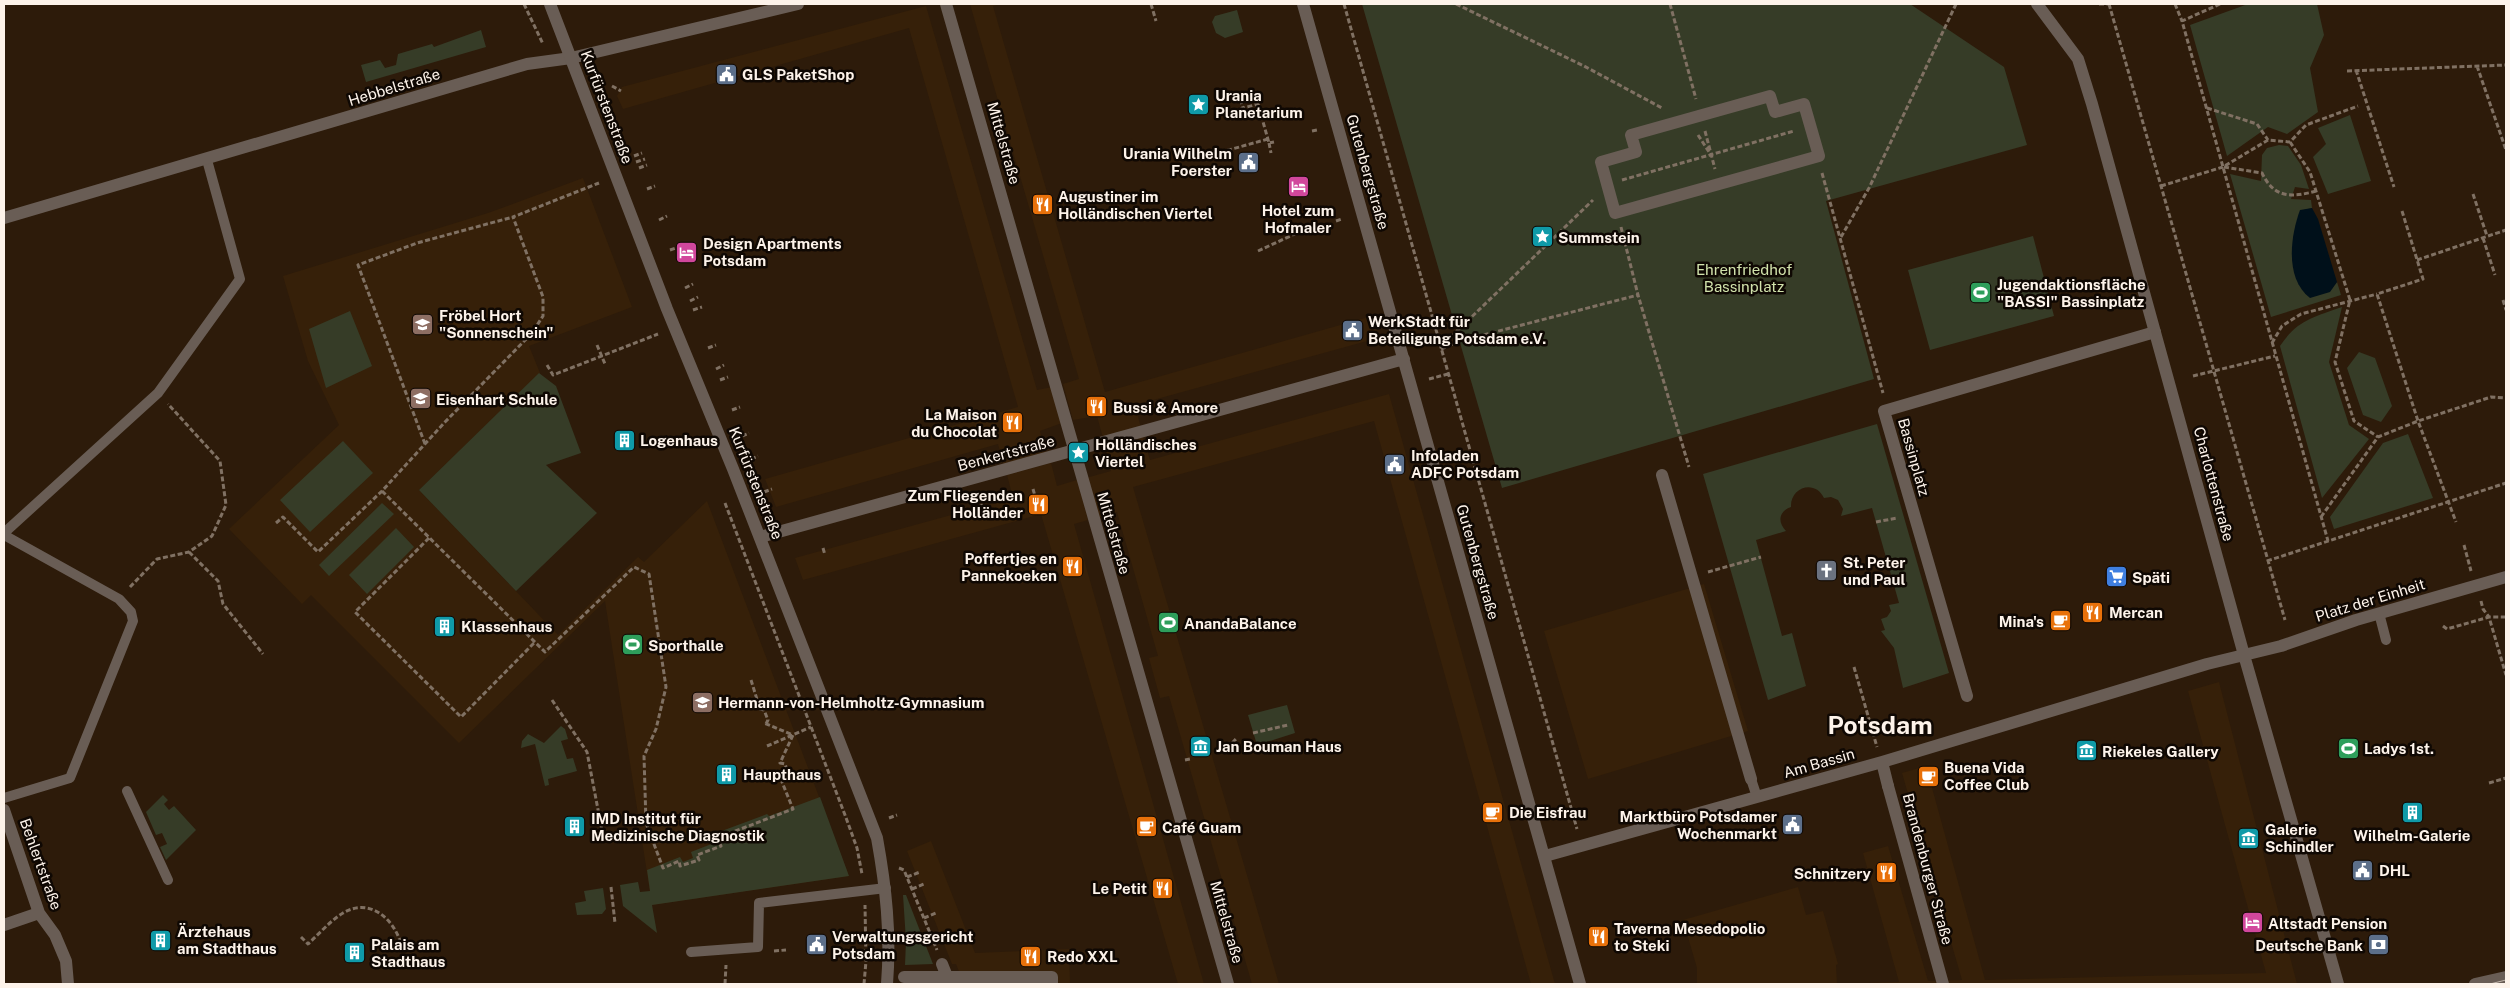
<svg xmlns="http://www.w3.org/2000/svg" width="2510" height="988" font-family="'Public Sans',sans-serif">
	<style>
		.built { fill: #362009 }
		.green { fill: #363c27 }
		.water { fill: #00101a }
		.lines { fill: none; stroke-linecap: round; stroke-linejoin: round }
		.path { stroke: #807163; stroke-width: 3; stroke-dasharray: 5 2.5; stroke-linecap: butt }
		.service { stroke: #695d55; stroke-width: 10 }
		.pedestrian { stroke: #695d55; stroke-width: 12 }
		.minor { stroke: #695d55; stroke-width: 12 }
		.tertiary { stroke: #695d55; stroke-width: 12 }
		.tram { stroke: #c4b8ad; stroke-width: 1 }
		.labels { text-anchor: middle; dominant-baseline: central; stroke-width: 5; stroke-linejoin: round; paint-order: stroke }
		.poi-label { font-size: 15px; font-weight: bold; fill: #fdf3ea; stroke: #0f0803; text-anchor: start }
		.street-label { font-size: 15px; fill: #fdf3ea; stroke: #0f0803 }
		.park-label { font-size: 15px; fill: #d1e2ab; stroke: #0f0803 }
		.town-label { font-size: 25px; font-weight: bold; fill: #fdf3ea; stroke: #0f0803 }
	</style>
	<rect width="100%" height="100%" fill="#2d1b0a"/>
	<path class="built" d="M970,4H1001L993,6L1105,392L1372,316L1378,338L1135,405L1141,428L1103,438L1097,416L1073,420L1063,384L1079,379Z
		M926,6L1037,390L1052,387L1062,423L1040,431L1046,454L1004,466L998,444L776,507L765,479L1018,407L909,28L623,109L617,96L622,87Z
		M583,178L632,307L529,346L540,373L419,490L558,635L638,557L644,562L707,501L849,876L652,905L605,601L459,743L311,595L302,604L229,529L339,425L308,361L283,276L488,213Z
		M1389,394L1555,984H1531L1374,421L1133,487L1279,984H1252L1169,696L1160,698L1149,658L1158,656L1117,512L1098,518L1086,478L1111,471L1105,448L1143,437L1150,460Z
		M1051,463L1057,486L1077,480L1088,520L1074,524L1204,984H1178L1041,514L803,580L795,558L1013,498L1007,475Z
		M1704,584L1748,731L1588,779L1544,631Z
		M2219,682L2297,984H1697V968L1683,920L1798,887L1806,915L1823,911L1838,964L1836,965L1837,984L1899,982L1863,853L1888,846L1928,981L1962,980L1902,773L1926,766L1985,980L2266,973L2188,691Z
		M931,841L975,953L1069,949L1070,984H1057L1056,972L960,974L956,964H952L907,851Z"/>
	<path class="green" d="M1362,4H1910L2004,67L2027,145L1826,201L1874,379L1502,488Z
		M2248,4H2317L2324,35L2310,68L2318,112L2287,134L2268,127L2227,156L2190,25Z
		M1237,10L1243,32L1225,38L1216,33L1212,22L1215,16Z
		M481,30L486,47L366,82L361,65L380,60L385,68L396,65L398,54L432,44L434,47Z
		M2350,115L2371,181L2328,194L2313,157L2326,144L2318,128Z
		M2279,145L2288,146L2301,165L2309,189L2295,187L2291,199L2311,200L2312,208L2300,211L2329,292L2337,282L2341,295L2271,317L2230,174L2261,181L2262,155L2267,148Z
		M2033,236L2054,316L1930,350L1908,270Z
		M2342,307L2329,362L2349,425L2369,439L2322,498L2280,346C2297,320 2314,317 2342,307Z
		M350,311L372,366L326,388L309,329Z
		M2359,352L2375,358L2392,406L2381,422L2363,415L2347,368Z
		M539,373L556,386L581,453L546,465L597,513L516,591L419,490Z
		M1877,424L1949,673L1903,688L1894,648L1881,631L1885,630L1881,619L1887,617L1891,611L1889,605L1899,603L1872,508L1841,516L1843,509L1838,500L1831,497L1824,498C1815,479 1790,487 1791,507C1779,511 1777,522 1786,531L1756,540L1782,636L1792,633L1806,686L1768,700L1703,474Z
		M2408,434L2433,498L2334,529L2330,517L2383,443Z
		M343,441L373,473L310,532L280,500Z
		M382,503L394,514L329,576L319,565Z
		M396,528L414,547L367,594L349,575Z
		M1287,705L1295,733L1257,745L1248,715Z
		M561,726L565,729L568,739L561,741L567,759L573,758L577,771L548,779L549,785L545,786L535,744L521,748L522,741L528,734L544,743Z
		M163,795L168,800L164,804L169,810L174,806L196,830L166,860L160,847L167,844L162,833L156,835L146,812Z
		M820,797L849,876L652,905L657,933L623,906L620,885L638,882L640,892L650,891L647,870L680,857L683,862L693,858L691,852L714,843L711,835L767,814L769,816Z
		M603,888L606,909L602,914L577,915L575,903L586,901L584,891Z
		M903,895H906L933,964L905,965L906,941Z"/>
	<path class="water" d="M2312,208L2318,219L2337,282L2330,292L2310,298C2285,279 2290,237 2300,210Z"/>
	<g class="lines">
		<path class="path" d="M524,4L543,44
			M1151,4L1156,21
			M1344,4L1577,829
			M1456,4L1584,66L1662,108
			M1670,4L1696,99
			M2099,4H2109
			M2109,4L2285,620
			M2175,4L2182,21
			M2220,4L2182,21L2328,541
			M2477,66L2506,150
			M2356,70L2394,187
			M2347,71L2506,65
			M612,86L621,91
			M1238,92L1243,108
			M2207,108L2257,124L2268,140
			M1233,111L1258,104L1269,143L1274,142
			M1312,131L1317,130
			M1705,131L1715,169
			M1698,135L1711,155
			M2290,142L2310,172L2350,300L2335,362L2354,421L2378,437
			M1269,143L1271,153
			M634,156L642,153
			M1227,156L1225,151L1268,139
			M636,162L645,159
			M2224,167L2262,173C2274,198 2291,198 2316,191
			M639,168L647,165
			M1822,173L1883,393
			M1622,180L1794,131
			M2161,186L2223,167L2268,140L2290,142L2306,125L2358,106
			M647,189L655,186
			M2473,194L2487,236
			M2402,211L2423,279L2377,294L2418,421L2456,522
			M659,220L667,216
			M1336,221L1342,219
			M1621,227L1638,295L1689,467
			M1841,237L1869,188L1956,4
			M2483,238L2495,275
			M670,250L679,247
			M1258,251L1299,232
			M2417,260L2506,230
			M685,288L693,284
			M2503,300L2506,310
			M690,301L698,297
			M693,310L702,307
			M1418,340L1437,335
			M2272,343L2282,326L2301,314L2377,294
			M597,345L605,364
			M708,348L716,345
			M1441,349L1457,331L1593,200
			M1441,349L1460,341L1638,295
			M547,365L553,375L658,334
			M716,369L724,365
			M2193,376L2275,356
			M1429,379L1448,374
			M720,380L728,377
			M732,410L740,407
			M742,436L749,433
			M425,444L358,265L417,243L513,217
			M751,459L758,456
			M1033,489L1035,496
			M382,491L545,652L634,567L649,574L666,687L656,729L644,756L646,823L663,868L679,861L680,866L699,860L697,855L721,846L717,838L793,809L782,782L788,773L785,764L780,763L793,735L764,723
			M764,492L772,489
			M725,503L845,815L857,848L862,874
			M981,504L983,510
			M2321,517L2378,437L2418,421L2491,397L2506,398
			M1876,522L1897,518
			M276,523L283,517L318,552L382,491L445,422L532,333L543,316V297L513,217L599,183
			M429,538L355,612L461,717L535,642
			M2464,545L2471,571
			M823,548L825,555
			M189,552L218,581L223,604L263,654
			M2267,561L2506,483
			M1708,572L1761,557
			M130,587L157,559L189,552L212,536L226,505L220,461L168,404
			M2481,601L2483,609L2489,617H2506
			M2443,626L2447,629L2489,617L2506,675
			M1854,667L1877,747
			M751,680L760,709L764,710L768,720L766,724
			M552,700L587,752L604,841
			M1253,733L1288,725
			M767,746L811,727
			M1227,748L1237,738
			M1185,760L1190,759
			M2489,783L2506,778
			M889,818L897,815
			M899,868L904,870L937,950
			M907,877L920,872
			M611,887L615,923
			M912,889L924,884
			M924,918L936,913
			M301,937L308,944C319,934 330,921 343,913C370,897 394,919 401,944
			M774,951L786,950
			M2381,983V984
			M725,984L726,965
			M864,984L866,961L865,905"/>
		<path class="service" d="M4,533L158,393L240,279L207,160
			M4,535L119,599L131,612L133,621L70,778L4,798
			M2379,613L2386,640
			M1751,779L1757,797
			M127,791L168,880
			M691,952L758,947L759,903L886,888"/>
		<path class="pedestrian" d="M1770,96L1775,112L1804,104L1819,156L1615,213L1601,162L1636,152L1631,135Z
			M1662,475L1751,779
			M1967,696L1884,411L2155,332
			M1888,786L1943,984
			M942,964L950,984
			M904,977H1052V984"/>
		<path class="minor" d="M946,4L1228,984
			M1303,4L1580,984
			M2037,4L2078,59L2092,104L2244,655L2338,984
			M4,218L527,64L571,58L798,4
			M760,537L1404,359
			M1882,762L1888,786
			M4,810L39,913L55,935L66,961L68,984
			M1545,856L1882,762L2207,664L2281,646L2356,620L2506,577
			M4,925L39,913
			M2475,984L2506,977"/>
		<path class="tertiary" d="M550,4L667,309L733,469L877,838C886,888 891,933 887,984"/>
		<path class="tram" d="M2490,984L2506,980"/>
	</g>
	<defs>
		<symbol id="civic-square" viewBox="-11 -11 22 22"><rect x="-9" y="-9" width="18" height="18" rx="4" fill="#5c6f8a" stroke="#0f0803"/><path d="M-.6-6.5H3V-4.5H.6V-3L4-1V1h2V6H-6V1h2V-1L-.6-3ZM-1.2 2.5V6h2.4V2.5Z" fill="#fff"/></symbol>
		<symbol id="sight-square" viewBox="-11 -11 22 22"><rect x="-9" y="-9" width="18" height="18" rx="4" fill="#0f9aa8" stroke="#0f0803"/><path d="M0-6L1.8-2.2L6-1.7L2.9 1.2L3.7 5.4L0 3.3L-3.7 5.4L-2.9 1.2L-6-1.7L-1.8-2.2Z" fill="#fff"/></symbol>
		<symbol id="hotel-square" viewBox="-11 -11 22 22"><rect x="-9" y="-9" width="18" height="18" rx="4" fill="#d1479c" stroke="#0f0803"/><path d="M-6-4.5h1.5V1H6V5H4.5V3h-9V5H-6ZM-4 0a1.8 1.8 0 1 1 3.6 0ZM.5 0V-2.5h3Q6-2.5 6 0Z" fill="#fff"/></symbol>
		<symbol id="restaurant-square" viewBox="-11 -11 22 22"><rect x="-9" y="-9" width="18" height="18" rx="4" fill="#e8710a" stroke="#0f0803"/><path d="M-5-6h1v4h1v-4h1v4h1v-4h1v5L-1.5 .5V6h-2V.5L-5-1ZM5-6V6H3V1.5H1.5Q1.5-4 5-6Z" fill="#fff"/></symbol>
		<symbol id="stadium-square" viewBox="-11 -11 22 22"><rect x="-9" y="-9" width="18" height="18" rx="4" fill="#2e9e5b" stroke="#0f0803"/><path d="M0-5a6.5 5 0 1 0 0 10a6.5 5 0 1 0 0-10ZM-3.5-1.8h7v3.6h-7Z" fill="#fff"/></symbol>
		<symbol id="school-square" viewBox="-11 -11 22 22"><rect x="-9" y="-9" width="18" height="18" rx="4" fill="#8d6e63" stroke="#0f0803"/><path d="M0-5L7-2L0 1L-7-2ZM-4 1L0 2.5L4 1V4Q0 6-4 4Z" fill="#fff"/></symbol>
		<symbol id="building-square" viewBox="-11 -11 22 22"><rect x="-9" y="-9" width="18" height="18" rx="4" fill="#0f9aa8" stroke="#0f0803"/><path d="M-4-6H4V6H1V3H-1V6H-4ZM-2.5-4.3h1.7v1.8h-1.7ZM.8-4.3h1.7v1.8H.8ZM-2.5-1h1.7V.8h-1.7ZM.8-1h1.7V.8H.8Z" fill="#fff"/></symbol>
		<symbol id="church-square" viewBox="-11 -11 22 22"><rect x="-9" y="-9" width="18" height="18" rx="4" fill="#6b7280" stroke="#0f0803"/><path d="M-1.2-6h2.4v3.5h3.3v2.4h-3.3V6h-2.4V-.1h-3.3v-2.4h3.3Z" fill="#fff"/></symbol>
		<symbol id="supermarket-square" viewBox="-11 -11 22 22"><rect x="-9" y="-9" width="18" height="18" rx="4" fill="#3f7fe0" stroke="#0f0803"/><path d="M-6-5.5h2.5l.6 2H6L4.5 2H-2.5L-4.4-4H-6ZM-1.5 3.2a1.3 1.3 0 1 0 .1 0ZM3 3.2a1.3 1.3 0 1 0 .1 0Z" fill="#fff"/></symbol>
		<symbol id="cafe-square" viewBox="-11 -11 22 22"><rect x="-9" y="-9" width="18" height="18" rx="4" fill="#e8710a" stroke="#0f0803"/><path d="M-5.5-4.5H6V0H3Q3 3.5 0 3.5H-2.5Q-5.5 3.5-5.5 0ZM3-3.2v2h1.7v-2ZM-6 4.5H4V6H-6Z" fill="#fff"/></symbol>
		<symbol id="museum-square" viewBox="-11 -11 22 22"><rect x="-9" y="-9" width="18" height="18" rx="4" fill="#0f9aa8" stroke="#0f0803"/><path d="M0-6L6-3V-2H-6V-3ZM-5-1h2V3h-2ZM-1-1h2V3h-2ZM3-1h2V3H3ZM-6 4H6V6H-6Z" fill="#fff"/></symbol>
		<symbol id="bank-square" viewBox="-11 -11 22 22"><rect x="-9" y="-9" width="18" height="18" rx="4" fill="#5c6f8a" stroke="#0f0803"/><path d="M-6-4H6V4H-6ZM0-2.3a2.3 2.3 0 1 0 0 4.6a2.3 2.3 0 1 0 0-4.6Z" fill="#fff"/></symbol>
	</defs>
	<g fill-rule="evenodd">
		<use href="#civic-square" x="714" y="62" width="25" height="25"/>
		<use href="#sight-square" x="1186" y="92" width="25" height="25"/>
		<use href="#civic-square" x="1236" y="150" width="25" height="25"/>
		<use href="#hotel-square" x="1286" y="174" width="25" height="25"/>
		<use href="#restaurant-square" x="1030" y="192" width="25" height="25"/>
		<use href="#sight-square" x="1530" y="224" width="25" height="25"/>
		<use href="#hotel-square" x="674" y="240" width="25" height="25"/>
		<use href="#stadium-square" x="1968" y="280" width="25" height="25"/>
		<use href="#school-square" x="410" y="312" width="25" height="25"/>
		<use href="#civic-square" x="1340" y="318" width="25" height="25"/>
		<use href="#school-square" x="408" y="386" width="25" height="25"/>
		<use href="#restaurant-square" x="1084" y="394" width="25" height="25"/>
		<use href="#restaurant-square" x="1000" y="410" width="25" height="25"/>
		<use href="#building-square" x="612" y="428" width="25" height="25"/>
		<use href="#sight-square" x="1066" y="440" width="25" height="25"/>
		<use href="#civic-square" x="1382" y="452" width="25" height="25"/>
		<use href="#restaurant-square" x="1026" y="492" width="25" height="25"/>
		<use href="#restaurant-square" x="1060" y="554" width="25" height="25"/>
		<use href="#church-square" x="1814" y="558" width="25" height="25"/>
		<use href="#supermarket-square" x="2104" y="564" width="25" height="25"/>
		<use href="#restaurant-square" x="2080" y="600" width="25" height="25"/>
		<use href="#cafe-square" x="2048" y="608" width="25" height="25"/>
		<use href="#stadium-square" x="1156" y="610" width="25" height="25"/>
		<use href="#building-square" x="432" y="614" width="25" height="25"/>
		<use href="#stadium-square" x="620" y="632" width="25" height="25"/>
		<use href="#school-square" x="690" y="690" width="25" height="25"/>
		<use href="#museum-square" x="1188" y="734" width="25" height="25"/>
		<use href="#stadium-square" x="2336" y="736" width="25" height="25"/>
		<use href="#museum-square" x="2074" y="738" width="25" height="25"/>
		<use href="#building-square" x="714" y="762" width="25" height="25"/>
		<use href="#cafe-square" x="1916" y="764" width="25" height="25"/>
		<use href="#cafe-square" x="1480" y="800" width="25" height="25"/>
		<use href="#building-square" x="2400" y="800" width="25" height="25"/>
		<use href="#civic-square" x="1780" y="812" width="25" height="25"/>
		<use href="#building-square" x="562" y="814" width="25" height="25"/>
		<use href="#cafe-square" x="1134" y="814" width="25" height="25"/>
		<use href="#museum-square" x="2236" y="826" width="25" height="25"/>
		<use href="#civic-square" x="2350" y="858" width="25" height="25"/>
		<use href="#restaurant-square" x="1874" y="860" width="25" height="25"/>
		<use href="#restaurant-square" x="1150" y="876" width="25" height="25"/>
		<use href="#hotel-square" x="2240" y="910" width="25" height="25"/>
		<use href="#restaurant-square" x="1586" y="924" width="25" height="25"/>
		<use href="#building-square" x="148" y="928" width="25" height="25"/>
		<use href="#civic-square" x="804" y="932" width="25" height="25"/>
		<use href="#bank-square" x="2366" y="932" width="25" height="25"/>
		<use href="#building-square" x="342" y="940" width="25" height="25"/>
		<use href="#restaurant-square" x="1018" y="944" width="25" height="25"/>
	</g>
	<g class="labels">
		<g class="poi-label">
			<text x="742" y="74">GLS PaketShop</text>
			<text x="1215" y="95">Urania<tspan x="1215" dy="17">Planetarium</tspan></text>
			<text x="1232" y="153" text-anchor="end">Urania Wilhelm<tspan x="1232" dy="17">Foerster</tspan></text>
			<text x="1058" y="196">Augustiner im<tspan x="1058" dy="17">Holländischen Viertel</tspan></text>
			<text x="1298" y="210" text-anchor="middle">Hotel zum<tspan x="1298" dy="17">Hofmaler</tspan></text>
			<text x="1558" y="237">Summstein</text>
			<text x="703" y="243">Design Apartments<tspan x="703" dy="17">Potsdam</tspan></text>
			<text x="1997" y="284">Jugendaktionsfläche<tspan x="1997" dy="17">"BASSI" Bassinplatz</tspan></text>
			<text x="439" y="315">Fröbel Hort<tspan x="439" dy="17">"Sonnenschein"</tspan></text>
			<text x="1368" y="321">WerkStadt für<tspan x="1368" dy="17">Beteiligung Potsdam e.V.</tspan></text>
			<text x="436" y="399">Eisenhart Schule</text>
			<text x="1113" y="407">Bussi &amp; Amore</text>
			<text x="997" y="414" text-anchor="end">La Maison<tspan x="997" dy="17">du Chocolat</tspan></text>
			<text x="640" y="440">Logenhaus</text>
			<text x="1095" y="444">Holländisches<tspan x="1095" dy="17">Viertel</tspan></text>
			<text x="1411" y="455">Infoladen<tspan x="1411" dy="17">ADFC Potsdam</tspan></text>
			<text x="1023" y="495" text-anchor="end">Zum Fliegenden<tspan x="1023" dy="17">Holländer</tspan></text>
			<text x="1057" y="558" text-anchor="end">Poffertjes en<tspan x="1057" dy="17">Pannekoeken</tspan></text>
			<text x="1843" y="562">St. Peter<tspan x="1843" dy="17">und Paul</tspan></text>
			<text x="2132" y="577">Späti</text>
			<text x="2109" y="612">Mercan</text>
			<text x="2044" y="621" text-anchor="end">Mina's</text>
			<text x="1184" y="623">AnandaBalance</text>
			<text x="461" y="626">Klassenhaus</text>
			<text x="648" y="645">Sporthalle</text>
			<text x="718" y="702">Hermann-von-Helmholtz-Gymnasium</text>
			<text x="1216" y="746">Jan Bouman Haus</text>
			<text x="2364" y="748">Ladys 1st.</text>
			<text x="2102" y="751">Riekeles Gallery</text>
			<text x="1944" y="767">Buena Vida<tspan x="1944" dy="17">Coffee Club</tspan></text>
			<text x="743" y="774">Haupthaus</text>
			<text x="1509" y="812">Die Eisfrau</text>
			<text x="1777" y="816" text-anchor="end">Marktbüro Potsdamer<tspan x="1777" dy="17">Wochenmarkt</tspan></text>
			<text x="591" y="818">IMD Institut für<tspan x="591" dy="17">Medizinische Diagnostik</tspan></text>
			<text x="1162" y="827">Café Guam</text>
			<text x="2265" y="829">Galerie<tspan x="2265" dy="17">Schindler</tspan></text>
			<text x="2412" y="835" text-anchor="middle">Wilhelm-Galerie</text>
			<text x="2379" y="870">DHL</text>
			<text x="1871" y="873" text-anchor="end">Schnitzery</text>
			<text x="1147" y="888" text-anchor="end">Le Petit</text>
			<text x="2268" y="923">Altstadt Pension</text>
			<text x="1614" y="928">Taverna Mesedopolio<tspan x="1614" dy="17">to Steki</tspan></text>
			<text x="177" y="931">Ärztehaus<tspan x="177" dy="17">am Stadthaus</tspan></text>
			<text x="832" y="936">Verwaltungsgericht<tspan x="832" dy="17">Potsdam</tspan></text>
			<text x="371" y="944">Palais am<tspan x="371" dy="17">Stadthaus</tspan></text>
			<text x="2363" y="945" text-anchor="end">Deutsche Bank</text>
			<text x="1047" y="956">Redo XXL</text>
		</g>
		<g class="street-label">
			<text transform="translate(394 87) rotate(-17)">Hebbelstraße</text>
			<text transform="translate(607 107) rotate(69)">Kurfürstenstraße</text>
			<text transform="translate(1004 143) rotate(74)">Mittelstraße</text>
			<text transform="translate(1368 172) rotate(74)">Gutenbergstraße</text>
			<text transform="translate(1006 453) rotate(-15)">Benkertstraße</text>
			<text transform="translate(1914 457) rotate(74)">Bassinplatz</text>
			<text transform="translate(756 483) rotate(68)">Kurfürstenstraße</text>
			<text transform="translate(2214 484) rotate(75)">Charlottenstraße</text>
			<text transform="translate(1114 533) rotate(74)">Mittelstraße</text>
			<text transform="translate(1478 562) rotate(74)">Gutenbergstraße</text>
			<text transform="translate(2370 600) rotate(-17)">Platz der Einheit</text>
			<text transform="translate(1819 763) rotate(-16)">Am Bassin</text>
			<text transform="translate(41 864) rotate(70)">Behlertstraße</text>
			<text transform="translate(1928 869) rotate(75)">Brandenburger Straße</text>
			<text transform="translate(1227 922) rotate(74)">Mittelstraße</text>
		</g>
		<g class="park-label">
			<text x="1744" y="269">Ehrenfriedhof<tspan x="1744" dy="17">Bassinplatz</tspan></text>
		</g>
		<g class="town-label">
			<text x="1880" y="725">Potsdam</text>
		</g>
	</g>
	<rect width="2510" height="988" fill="none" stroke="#fdf3ea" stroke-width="10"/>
</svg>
